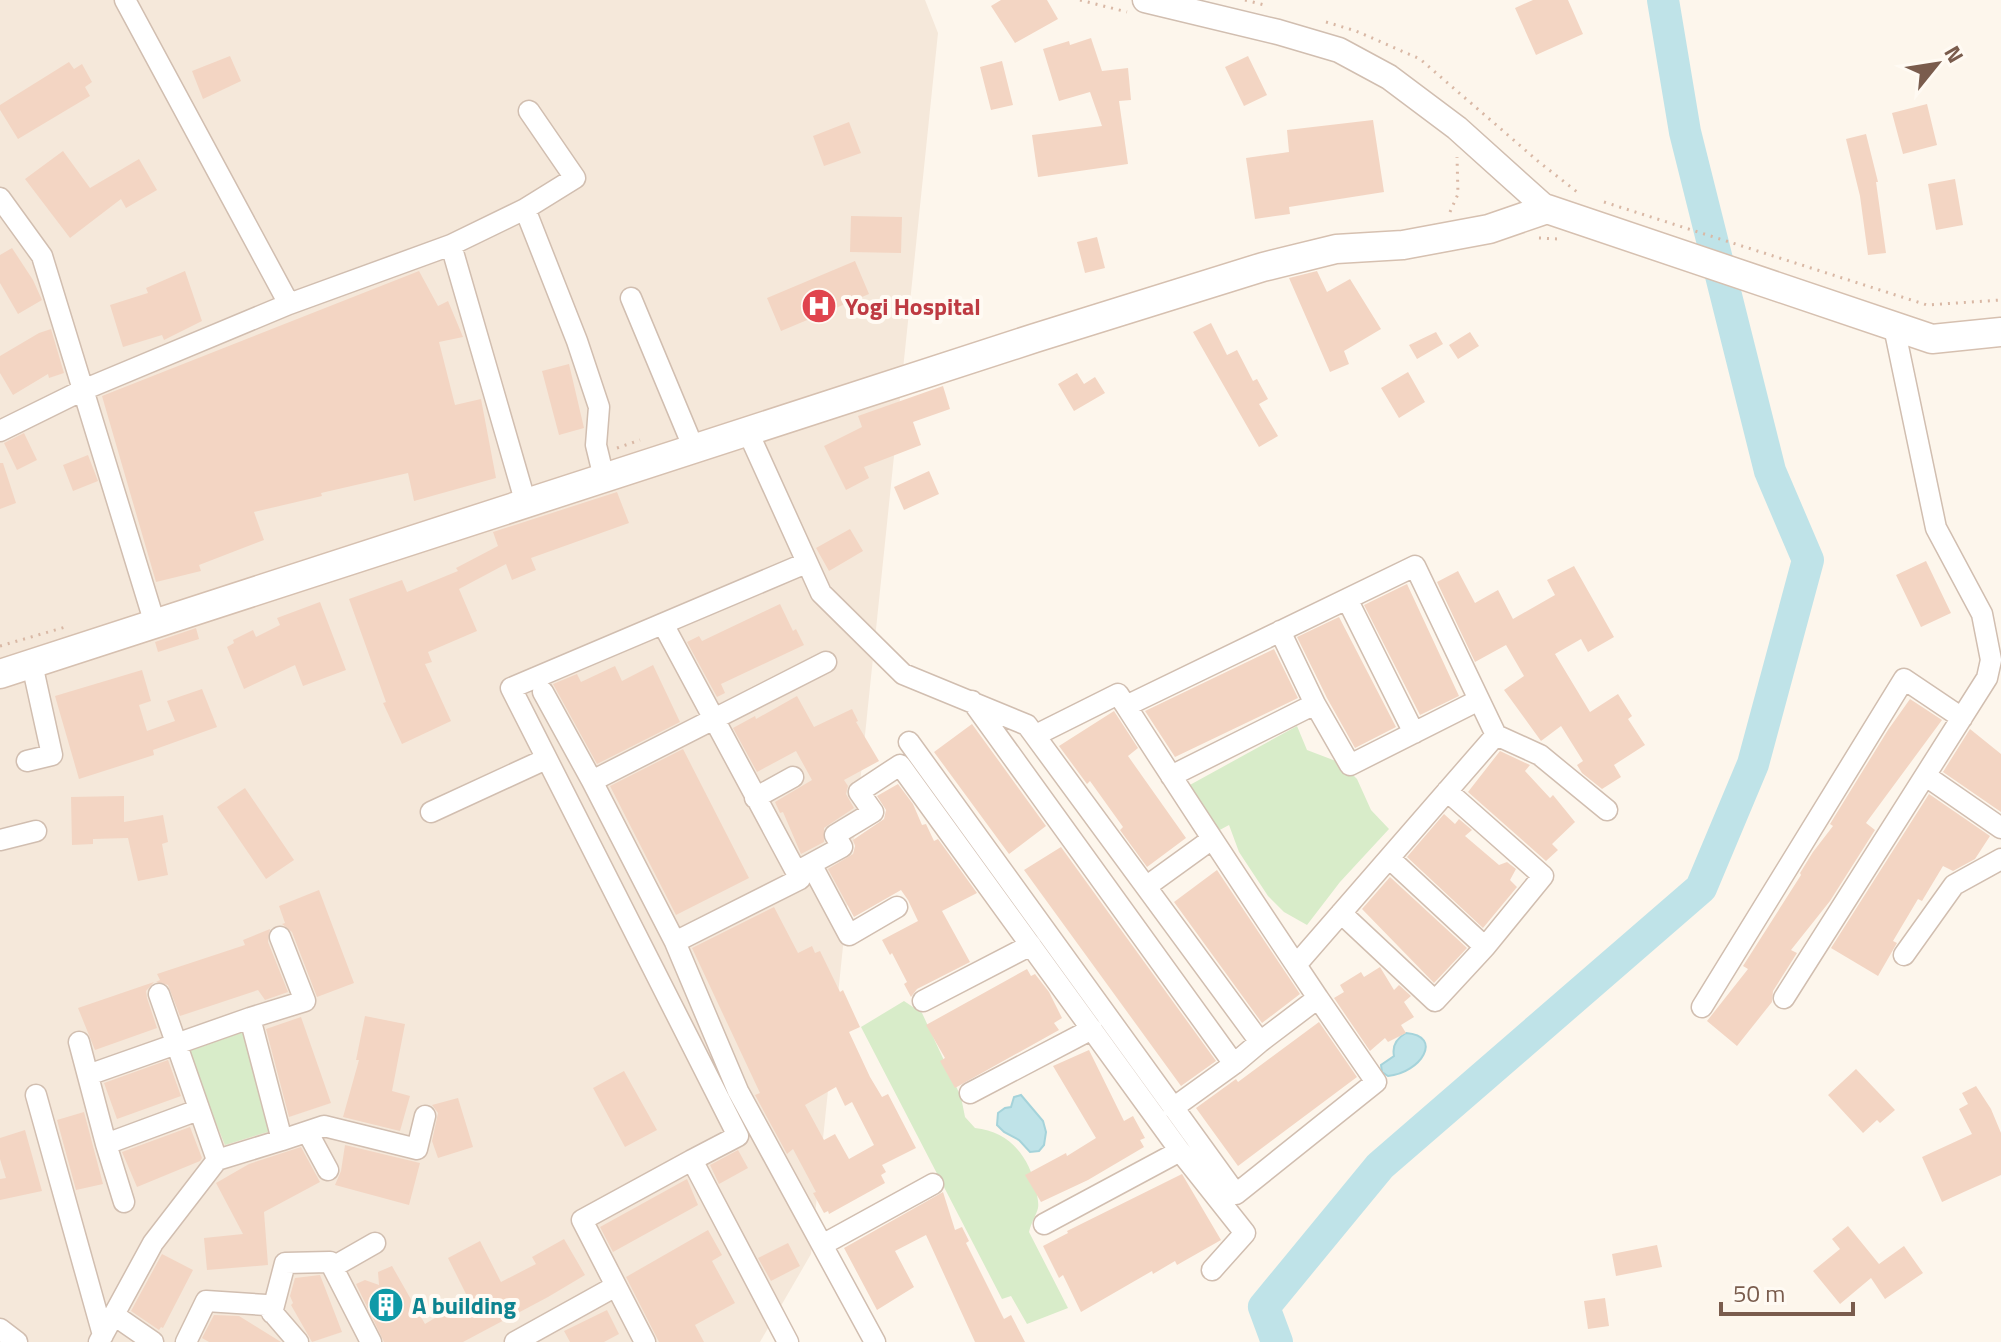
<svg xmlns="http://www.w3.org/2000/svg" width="2001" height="1342" font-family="'Titillium Web',sans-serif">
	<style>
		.residential { fill: #f5e8da }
		.green { fill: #d8ecc9 }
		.water { fill: #bfe3e8; stroke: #a5d3da; stroke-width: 2 }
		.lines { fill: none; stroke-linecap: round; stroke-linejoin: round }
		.river { stroke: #bfe3e8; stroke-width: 32 }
		.building { fill: #f3d5c3; fill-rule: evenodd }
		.minor-casing { stroke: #d1beb0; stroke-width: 23 }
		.tertiary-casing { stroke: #d1beb0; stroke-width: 27 }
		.secondary-casing { stroke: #d6c0b0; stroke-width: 31 }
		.path { stroke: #d9b8a5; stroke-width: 3; stroke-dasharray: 2 6; stroke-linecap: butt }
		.minor { stroke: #fff; stroke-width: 20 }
		.tertiary { stroke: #fff; stroke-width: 24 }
		.secondary { stroke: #fff; stroke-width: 28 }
		.labels { text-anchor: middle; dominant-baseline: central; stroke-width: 8; stroke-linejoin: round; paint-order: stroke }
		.health-label { font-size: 24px; font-weight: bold; fill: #be3a42; stroke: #fffaf3; text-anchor: start }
		.culture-label { font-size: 24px; font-weight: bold; fill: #0d838f; stroke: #fffaf3; text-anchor: start }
	</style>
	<rect width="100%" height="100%" fill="#fdf6ec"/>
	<path class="residential" d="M0,0H925L938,33L811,1254L760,1342H0Z"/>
	<path class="green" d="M1297,726L1307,750L1341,763L1357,779L1371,810L1389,829L1340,882L1307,925L1284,912L1268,896L1239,852L1229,825L1216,832L1188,786Z
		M904,1001L922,1013L961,1097L965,1117L975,1128C1009,1131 1030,1157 1036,1190C1037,1195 1039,1203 1038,1208C1036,1216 1031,1223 1029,1232L1068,1308L1027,1324L1011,1296L1002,1299L861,1027Z
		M249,1030L274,1130L225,1145L187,1052Z"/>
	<path class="water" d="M1406,1033C1444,1036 1421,1073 1388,1076L1382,1072L1381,1065L1394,1056C1392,1046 1397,1038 1406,1033Z
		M1021,1095L1043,1121L1046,1132L1044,1145L1039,1151L1030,1152L1019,1140L1004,1132L997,1125L998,1113L1005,1108L1011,1107L1014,1097Z"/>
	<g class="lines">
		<path class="river" d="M1277,1342L1264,1307L1380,1166L1701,888L1753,764L1808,560L1770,471L1685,132L1663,0"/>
	</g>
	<path class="building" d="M1001,0H1047L1058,19L1015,43L991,6Z
		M1533,0H1568L1583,34L1536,55L1515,8Z
		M1091,38L1102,71L1128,68L1131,100L1119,101L1128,164L1038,177L1032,135L1102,126L1090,92L1059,101L1043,49L1069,41L1070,45Z
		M230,56L241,81L203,99L192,71Z
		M1248,56L1267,95L1244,106L1225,67Z
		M1002,61L1013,105L991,110L980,67Z
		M69,62L74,69L82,64L92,82L85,87L90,96L18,139L0,110V105Z
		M1927,104L1937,145L1903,154L1892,113Z
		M1373,120L1384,192L1289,207L1290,214L1255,219L1246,158L1289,152L1287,130Z
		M849,122L861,153L824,166L813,136Z
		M1866,134L1878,182H1876L1886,253L1868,255L1860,196L1846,139Z
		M63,151L90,188L139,159L157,190L126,208L121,199L70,238L25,179Z
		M1955,179L1963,225L1936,230L1928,184Z
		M851,216L902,217L901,253L850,252Z
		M1097,237L1105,268L1085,273L1077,242Z
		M12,248L33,280L42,300L18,314L0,283V255Z
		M855,261L869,294L781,331L767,298Z
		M185,271L202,321L164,340L162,335L123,347L110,305L148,293L146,288Z
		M419,271L438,306L448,301L463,337L439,342L455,405L481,399L496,478L414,501L408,473L321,493L322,496L254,512L264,540L199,565L201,571L156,582L102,396Z
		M1317,271L1327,292L1350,279L1381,329L1344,351L1349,364L1330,372L1289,278Z
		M1211,323L1227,355L1237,350L1253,381L1257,379L1268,399L1259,404L1278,436L1259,447L1193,332Z
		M51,329L64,373L49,378L48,374L13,395L0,373V356L39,333Z
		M1436,332L1443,344L1417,359L1409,345Z
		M1470,332L1479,346L1458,359L1449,345Z
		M569,364L584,428L559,435L542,371Z
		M1408,372L1425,402L1399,418L1381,388Z
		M1077,373L1084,384L1095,377L1105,393L1074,411L1058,384Z
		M943,386L950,409L913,422L921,445L864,467L869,478L846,490L824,446L862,427L858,416Z
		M24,433L37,460L17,470L4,443Z
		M88,455L98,481L73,491L63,465Z
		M0,463H3L16,503L0,509Z
		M929,471L939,494L904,510L894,487Z
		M617,492L629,523L531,558L536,570L512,580L506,564L459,589L477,631L428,652L432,662L425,664L451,721L402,744L383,703L386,702L349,599L402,580L407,592L458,571L456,568L498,546L493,532Z
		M850,529L863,551L829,571L816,548Z
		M1926,561L1951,613L1921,627L1896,575Z
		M1574,566L1614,637L1588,652L1581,639L1555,654L1590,712L1618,694L1632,716L1628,719L1645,745L1614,765L1621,777L1602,789L1582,773L1577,765L1583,761L1561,726L1541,741L1504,690L1524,676L1506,645L1475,662L1437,582L1458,571L1475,603L1498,590L1513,619L1555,595L1547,580Z
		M1407,584L1459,696L1420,715L1364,605Z
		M320,602L346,670L303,686L295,665L244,689L227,647L234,643L233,640L253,630L256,637L280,625L277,618Z
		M780,604L793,631L796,629L804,645L721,684L725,693L717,697L687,642L699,636L702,641Z
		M1339,617L1396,727L1355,748L1327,698L1297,637Z
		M196,628L199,639L158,652L155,642Z
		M1274,649L1298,698L1175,757L1145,711Z
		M653,665L680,722L597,764L553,684L577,674L581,682L615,666L622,681Z
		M142,670L151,701L139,705L147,731L175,721L167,701L202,689L217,727L153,750L154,755L79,779L55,696Z
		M797,696L814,727L852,709L858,721L856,722L879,761L844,780L848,786L846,794L854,808L824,828V842L801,854L783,812L780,813L775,802L812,780L796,751L757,772L733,728L755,716L756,719Z
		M1910,699L1942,720L1866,823L1875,830L1830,901L1791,950L1797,953L1773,991L1772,1002L1737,1046L1707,1021L1748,969L1743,966L1801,875L1800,873L1813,852L1833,826L1830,824L1888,730Z
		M1114,711L1138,748L1128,756L1186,838L1147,867L1120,830L1123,827L1090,781L1087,784L1059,746Z
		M972,724L1046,826L1009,854L934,752Z
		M1970,729L2001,754V812L1943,772Z
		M683,749L749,878L676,915L610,786Z
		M1500,751L1530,765L1525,771L1550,798L1553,795L1575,822L1552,844L1558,850L1546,861L1468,792Z
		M898,784L913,804L922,825L926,824L934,841L938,839L977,893L942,911L970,962L917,989L911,997L904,984L907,982L892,953L890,955L882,940L918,921L908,900L901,890L854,917L828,869L853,854L855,846L853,840L884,819L886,810L877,796Z
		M245,788L294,860L266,879L217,807Z
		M1929,794L1990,836L1975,859L1953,871L1943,866L1922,901L1918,899L1893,941L1897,943L1878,976L1831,948Z
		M124,796V822L163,815L168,842L162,844L168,875L138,881L128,838L93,839V844L72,845L71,797Z
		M1444,814L1455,824L1459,819L1472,830L1465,836L1499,865L1507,862L1516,869L1510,880L1517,887L1483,928L1407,857Z
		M1061,847L1216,1061L1181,1086L1024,870Z
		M1217,870L1300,994L1262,1023L1174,902Z
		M1390,877L1467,948L1434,983L1362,909Z
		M319,890L354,983L317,997L292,932L282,924L285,923L279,906Z
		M774,907L798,953L812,946L815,953L820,951L840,992L843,990L860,1027L849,1032L870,1077L882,1097L888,1094L916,1148L882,1165L886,1172L881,1175L885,1183L829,1214L828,1211L824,1213L813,1193L816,1192L793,1149L787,1154L755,1095L760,1093L692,948ZM836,1087L845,1106L852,1102L874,1145L849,1159L835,1134L824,1140L805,1105Z
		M270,929L268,942L288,992L265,1000L258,990L180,1016L168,985L156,982L160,980L157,974L245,945L243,940Z
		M1380,967L1394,990L1399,985L1411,996L1404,1002L1414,1017L1401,1025L1406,1033L1388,1042L1385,1038L1370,1051L1334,998L1344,992L1340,985L1361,972L1364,977Z
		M1027,969L1031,976L1035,974L1049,992L1062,1018L1054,1023L1059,1030L955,1088L940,1061L945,1058L926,1025Z
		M154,982L146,991L147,998L157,1028L95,1050L78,1008Z
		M365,1016L405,1024L392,1091L410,1096L400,1131L343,1117L359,1060H356Z
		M301,1017L331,1103L289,1117L266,1029Z
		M1319,1022L1357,1077L1238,1166L1196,1108L1236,1079L1238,1082Z
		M1089,1050L1124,1121L1133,1116L1145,1138L1140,1140L1144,1147L1088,1180L1041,1202L1025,1175L1066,1153L1067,1156L1096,1138L1053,1066Z
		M168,1060L181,1096L117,1119L104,1083Z
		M1856,1069L1895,1110L1880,1123L1877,1120L1863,1133L1828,1095Z
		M624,1071L657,1130L625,1147L593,1088Z
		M1976,1086L1991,1109L2001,1133V1175L1942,1202L1922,1157L1972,1134L1959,1109L1968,1104L1962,1093Z
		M458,1098L473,1147L438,1158L432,1141L438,1113L432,1105Z
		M84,1112L103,1184L76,1190L57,1120Z
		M190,1127L202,1158L200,1161L137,1187L122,1152Z
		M25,1130L42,1191L0,1200V1179L6,1178L0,1159V1138Z
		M345,1145L420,1163L409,1205L335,1185L341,1171Z
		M301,1147L320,1182L264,1212L268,1265L207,1270L204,1238L243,1234L216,1183L249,1164Z
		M738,1150L748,1168L719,1184L710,1165Z
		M1182,1174L1221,1240L1177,1265L1175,1261L1153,1274L1152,1271L1081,1312L1063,1275L1059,1278L1043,1246L1068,1233L1067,1231Z
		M687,1179L698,1205L613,1252L600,1227Z
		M943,1192L955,1230L962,1227L969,1241L966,1243L1004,1319L1011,1315L1025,1342H975L926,1235L895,1251L914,1287L877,1310L844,1248Z
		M1848,1226L1879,1264L1904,1246L1923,1273L1885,1299L1871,1278L1840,1304L1813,1271L1840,1249L1832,1239Z
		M708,1230L722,1255L712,1261L735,1303L695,1325L704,1342H659L626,1277Z
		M564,1239L585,1275L548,1297L463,1342H384L356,1284L365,1280L379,1285L378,1272L392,1266L425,1324L468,1298L448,1258L480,1241L501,1282L536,1264L532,1257Z
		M788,1243L800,1266L771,1281L758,1258Z
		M1657,1245L1662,1267L1616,1276L1612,1254Z
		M162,1254L193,1270L163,1328L161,1327L159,1330L131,1311Z
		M320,1275L342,1332L312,1342L291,1305L293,1303L290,1296L295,1278Z
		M1605,1298L1609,1326L1588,1329L1584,1301Z
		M607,1310L619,1334L604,1342H570L564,1331Z
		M214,1315L239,1316L281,1342H209L202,1338Z"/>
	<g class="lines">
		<defs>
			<path id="minor" d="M125,0L289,304
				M0,198L42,256L155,624
				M525,209L577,341L599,407L596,445L604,478
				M451,245L525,209L575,178L529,111
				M631,298L694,449
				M0,431L83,390L289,304L451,245L526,504
				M748,432L821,593L903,674L1027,725L1260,1042L1318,998C1253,901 1189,804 1126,706L1415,566L1496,735L1296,965
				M1347,599L1414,733
				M663,624L800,879L675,942
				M1280,631L1315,704
				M543,692L592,781L826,662
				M972,701L1234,1064L1260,1042
				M1036,735L1118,694L1126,706
				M1496,735L1540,755L1607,810
				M909,742L1236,1194L1376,1082L1318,998
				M27,761L52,755L32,664
				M1171,776L1315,704L1350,765L1479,700
				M1926,776L2001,828
				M592,781L675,942L738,1091L875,1342
				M1447,791L1543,876L1485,947
				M755,798L793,777
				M431,812L546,759
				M0,840L36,831
				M811,864L849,935L897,907
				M796,872L842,847L835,835L873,812L859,792L900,765L1180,1151L1245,1233L1212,1270
				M1147,886L1212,839
				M1341,913L1435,1001L1485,947L1389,858
				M1904,955L1954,885L2001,859
				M159,994L217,1160
				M1784,998L1987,678L1991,660L1982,614L1936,528L1894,327
				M923,1001L1031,945
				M1702,1007L1904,679L1962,718
				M250,1018L305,1001L280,937
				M79,1042L106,1144
				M88,1075L250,1018L282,1140L217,1160L153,1243L99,1342
				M970,1093L1092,1029
				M36,1095L103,1335
				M1173,1108L1234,1064
				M308,1133L328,1170
				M282,1140L324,1126L417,1149L425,1116
				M124,1202L106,1144L198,1110
				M1044,1224L1180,1151
				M822,1245L933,1184
				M333,1267L375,1243
				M272,1313L285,1263L330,1262L371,1342
				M114,1315L153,1342
				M0,1329L17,1342
				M186,1342L206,1301L266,1305L298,1342
				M515,1342L616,1286
				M645,1342L582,1220L692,1160
				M788,1342L692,1160L738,1136L511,688L806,563"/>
			<path id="tertiary" d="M1145,0L1278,32L1339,50L1389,77L1457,128L1547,209"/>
			<path id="secondary" d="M0,674L1035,338L1263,267L1336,249L1403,245L1489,229L1547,209L1932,339L2001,332"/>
		</defs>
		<use href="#minor" class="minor-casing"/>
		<use href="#tertiary" class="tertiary-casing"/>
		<use href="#secondary" class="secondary-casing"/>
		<path class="path" d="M1080,0L1127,12
			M1245,0L1268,6
			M1326,22L1356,31L1420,59L1539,162L1581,195
			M1604,202L1927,305L2001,300
			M1450,212L1458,194L1457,157
			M1539,238L1559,239
			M617,448L640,440
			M0,646L69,626"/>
		<use href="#minor" class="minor"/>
		<use href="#tertiary" class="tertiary"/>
		<use href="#secondary" class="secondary"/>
	</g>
	<defs>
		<symbol id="hospital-disc" viewBox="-11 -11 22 22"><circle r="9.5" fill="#e0444e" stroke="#fffaf3"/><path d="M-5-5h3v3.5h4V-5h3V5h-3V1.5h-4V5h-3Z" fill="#fff"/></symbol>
		<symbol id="building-disc" viewBox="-11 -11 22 22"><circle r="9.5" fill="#0f9aa8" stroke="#fffaf3"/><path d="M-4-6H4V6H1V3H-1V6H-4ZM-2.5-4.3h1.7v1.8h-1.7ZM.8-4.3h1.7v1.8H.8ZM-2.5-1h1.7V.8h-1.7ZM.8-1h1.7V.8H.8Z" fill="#fff"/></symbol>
	</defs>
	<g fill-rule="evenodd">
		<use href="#hospital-disc" x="799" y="286" width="40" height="40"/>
		<use href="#building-disc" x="366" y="1285" width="40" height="40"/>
	</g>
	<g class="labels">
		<g class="health-label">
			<text x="845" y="306">Yogi Hospital</text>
		</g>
		<g class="culture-label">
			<text x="412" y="1305">A building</text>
		</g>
	</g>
	<g transform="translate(1937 64) rotate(60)" stroke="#fffaf3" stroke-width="6" paint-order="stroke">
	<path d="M0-6L14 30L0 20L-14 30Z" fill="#7a5c4d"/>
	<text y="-12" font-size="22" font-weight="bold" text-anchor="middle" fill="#7a5c4d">N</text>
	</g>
	<path d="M1721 1302v12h132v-12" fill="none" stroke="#7a5c4d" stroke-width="4"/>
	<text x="1733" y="1302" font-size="24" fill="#7a5c4d" stroke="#fffaf3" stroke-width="6" paint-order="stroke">50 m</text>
</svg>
